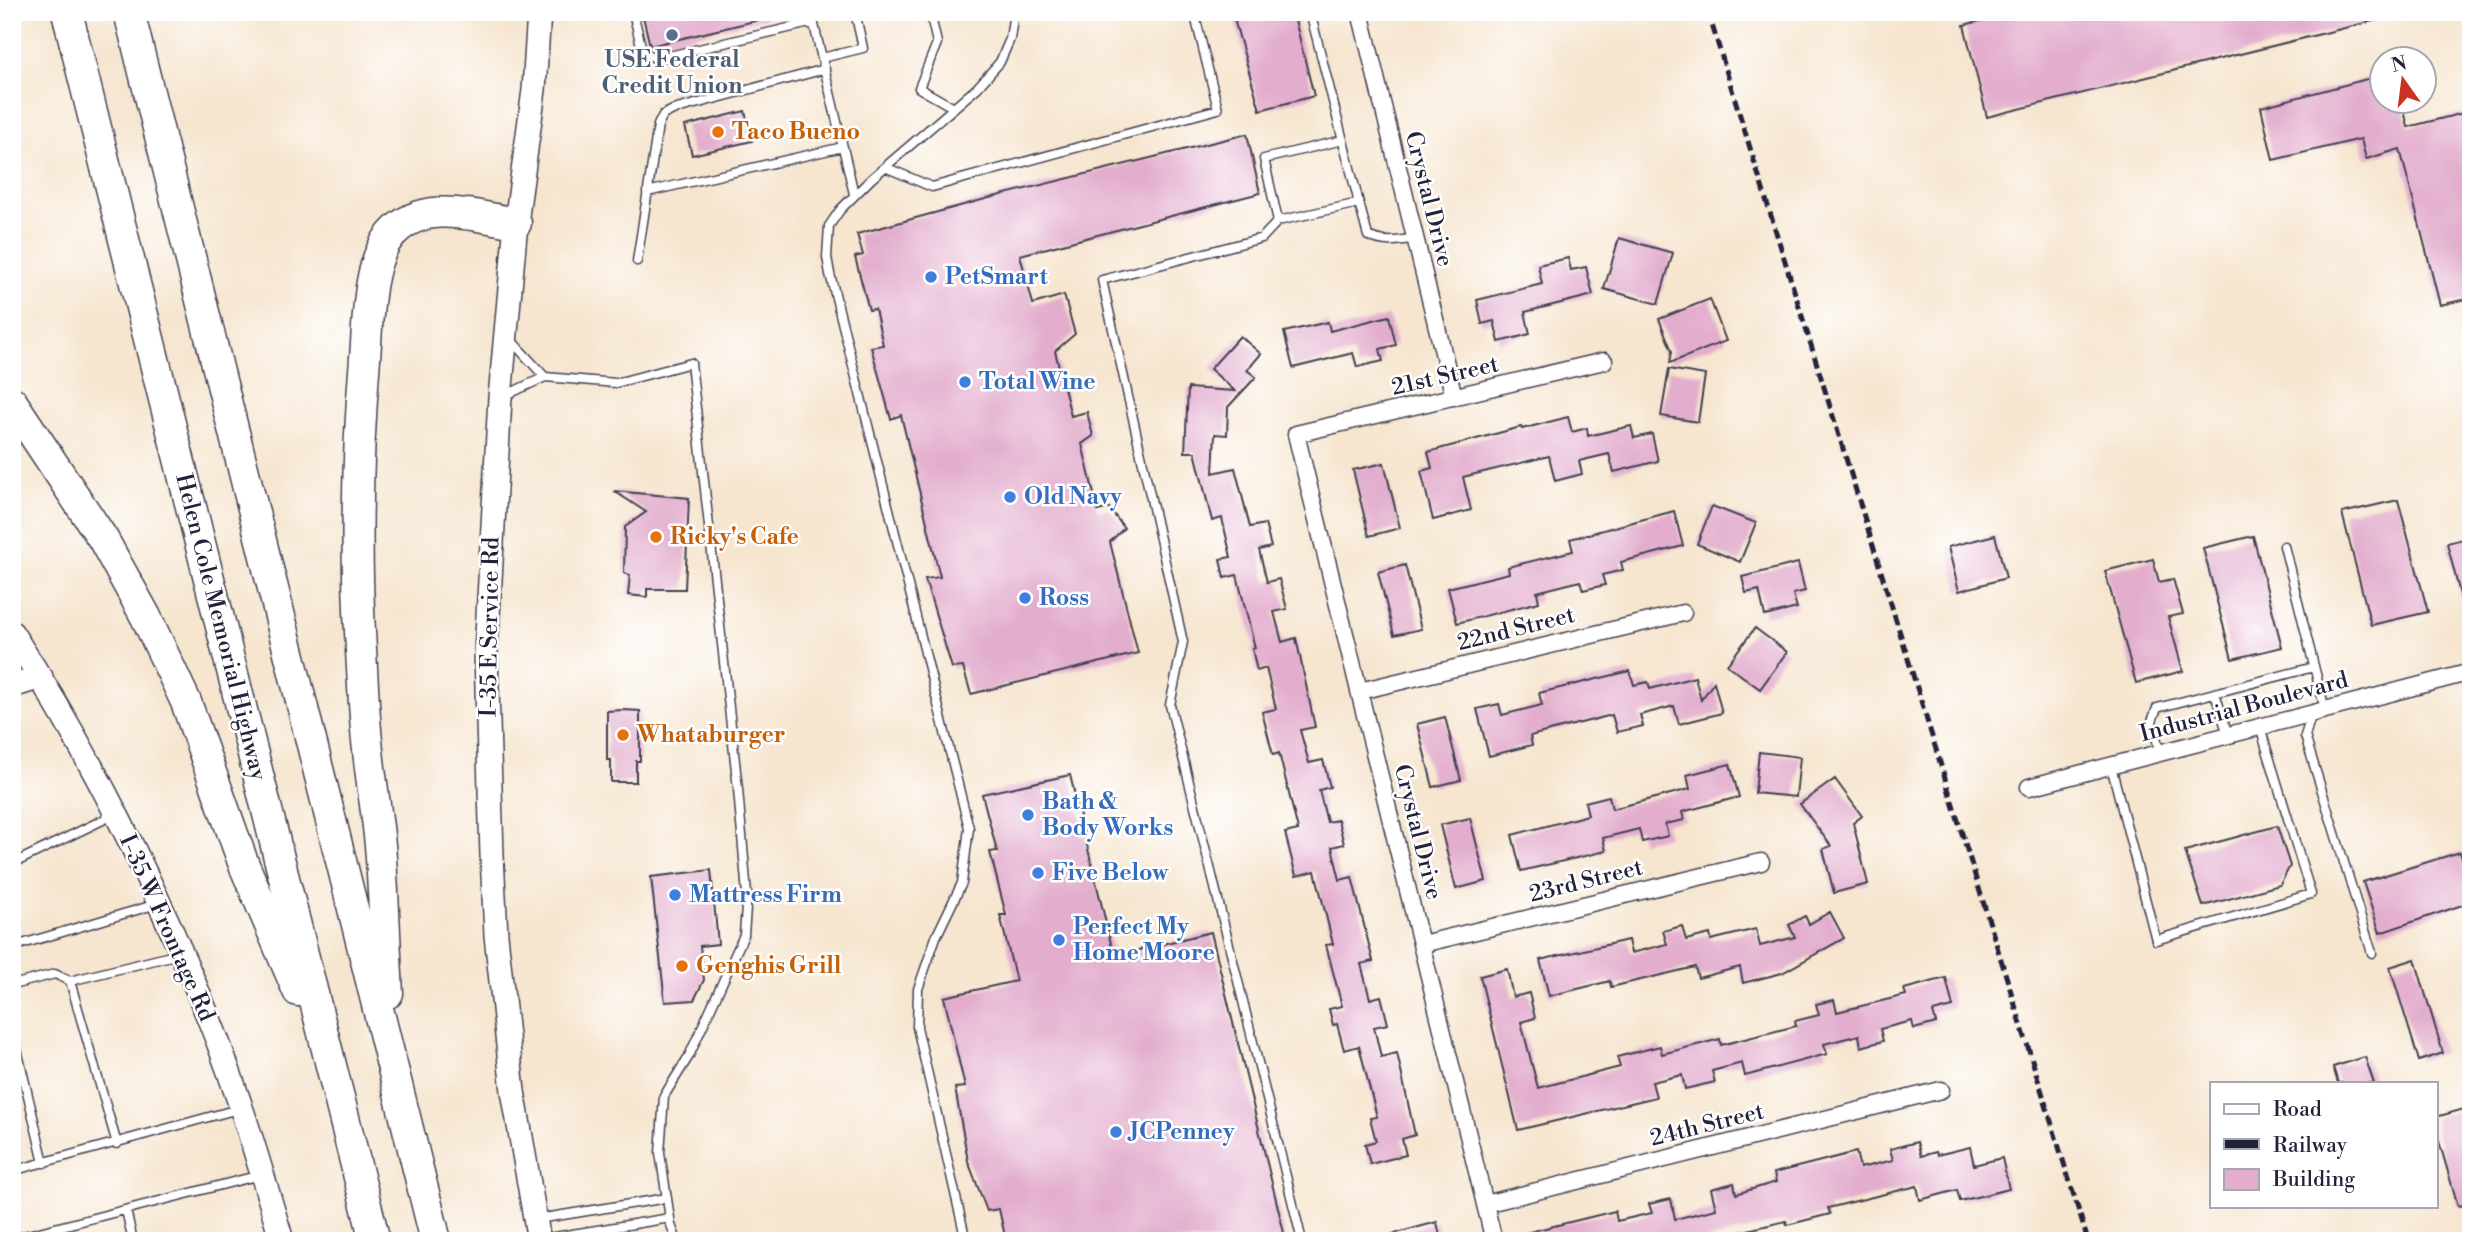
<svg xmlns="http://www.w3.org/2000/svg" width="2483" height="1253" font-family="'Libre Bodoni',serif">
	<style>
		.building { fill: #e3aece }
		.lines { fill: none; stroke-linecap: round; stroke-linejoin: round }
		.lane-casing { stroke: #423f51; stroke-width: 11 }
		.street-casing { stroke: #423f51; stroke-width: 19 }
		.secondary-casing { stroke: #423f51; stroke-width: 26 }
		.highway-casing { stroke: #423f51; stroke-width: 33 }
		.lane { stroke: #fff; stroke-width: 8 }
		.street { stroke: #fff; stroke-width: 16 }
		.secondary { stroke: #fff; stroke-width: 23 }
		.highway { stroke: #fff; stroke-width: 30 }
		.rail { stroke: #22223b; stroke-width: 5; stroke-dasharray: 10 5; stroke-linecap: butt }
		.service-dot { fill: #5c6f8a; stroke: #fff; stroke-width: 2.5 }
		.food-dot { fill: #e8710a; stroke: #fff; stroke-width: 2.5 }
		.shop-dot { fill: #3f7fe0; stroke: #fff; stroke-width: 2.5 }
		.labels { text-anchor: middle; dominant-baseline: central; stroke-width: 5; stroke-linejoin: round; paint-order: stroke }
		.service-label { font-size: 23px; font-weight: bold; fill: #4e5e75; stroke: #fff }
		.food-label { font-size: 23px; font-weight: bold; fill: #c56008; stroke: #fff; text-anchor: start }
		.street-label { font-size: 23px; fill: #22223b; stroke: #fff }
		.shop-label { font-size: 23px; font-weight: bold; fill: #366cbe; stroke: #fff; text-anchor: start }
	</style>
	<rect width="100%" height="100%" fill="#fff"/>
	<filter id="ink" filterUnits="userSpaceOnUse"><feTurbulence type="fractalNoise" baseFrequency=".0143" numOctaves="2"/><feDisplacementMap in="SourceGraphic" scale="14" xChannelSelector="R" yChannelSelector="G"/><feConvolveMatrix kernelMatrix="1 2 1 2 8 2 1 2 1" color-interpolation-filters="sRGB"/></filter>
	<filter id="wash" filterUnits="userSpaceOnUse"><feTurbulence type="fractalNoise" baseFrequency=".00686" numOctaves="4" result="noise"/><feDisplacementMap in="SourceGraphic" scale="28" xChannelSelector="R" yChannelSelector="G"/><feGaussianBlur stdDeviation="1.57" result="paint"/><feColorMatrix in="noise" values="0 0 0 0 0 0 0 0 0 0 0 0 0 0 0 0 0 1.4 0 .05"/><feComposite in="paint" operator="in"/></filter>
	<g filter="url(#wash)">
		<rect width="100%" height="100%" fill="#f6e5cf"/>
		<g id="blocks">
			<path class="building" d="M642,12H766L767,18L650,46Z
				M1232,12H1293L1314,96L1260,110Z
				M2017,12H2384L2385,18L1987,117L1964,25Z
				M2382,75V102H2402L2408,127L2471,111V298L2440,305L2400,149L2366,159L2361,139L2273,160L2261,107Z
				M745,111L752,141L692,155L685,126Z
				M1247,134L1260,193L1020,255L1033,304L1064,295L1075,334L1055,351L1071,416L1087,412L1093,436L1082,444L1098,511L1109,508L1124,528L1110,542L1138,653L971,694L963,667L952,668L925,579L940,577L901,415L891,419L871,347L883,345L875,309L869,310L855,257L863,255L857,234L989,198Z
				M1619,238L1673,253L1658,304L1604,289Z
				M1568,258L1571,270L1586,267L1593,295L1525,312L1530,334L1499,342L1494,321L1482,324L1477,300L1542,284L1538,265Z
				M1710,299L1726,341L1670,363L1672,351L1659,319Z
				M1389,316L1396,345L1380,349L1383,361L1357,367L1353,353L1293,368L1284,332L1328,322L1330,331Z
				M1240,336L1261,354L1247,370L1256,377L1228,407L1227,435L1215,434L1213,473L1235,468L1250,527L1265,524L1271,547L1259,550L1267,582L1279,579L1287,609L1274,612L1282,642L1296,638L1315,727L1300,730L1309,763L1323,760L1330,787L1319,790L1327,822L1338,820L1344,844L1332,847L1340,880L1352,877L1373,961L1361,964L1370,999L1381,996L1388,1024L1374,1027L1381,1057L1397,1053L1415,1135L1402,1139L1406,1155L1370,1164L1365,1144L1376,1141L1370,1118L1377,1117L1359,1046L1344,1050L1337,1024L1333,1025L1329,1009L1342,1006L1326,945L1333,944L1315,871L1296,876L1285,833L1298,830L1279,753L1273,755L1262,712L1276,709L1266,668L1257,671L1252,649L1255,648L1237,575L1224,578L1220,559L1231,557L1222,518L1212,521L1195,452H1185L1188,388L1235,391L1210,369Z
				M1669,369L1705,375L1698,422L1661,416Z
				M1568,417L1572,432L1587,428L1588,436L1631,426L1634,438L1652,434L1658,461L1614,472L1609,454L1579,461L1582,474L1555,481L1549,456L1463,477L1471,510L1433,520L1421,471L1432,468L1428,452L1521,427L1522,429Z
				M1384,463L1400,528L1369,536L1353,470Z
				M614,491L689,498L685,589H647V597L628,595L630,575L624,573L625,527L646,512Z
				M2398,500L2428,612L2371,625L2342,513Z
				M1712,506L1756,523L1740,562L1697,544Z
				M1674,511L1683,546L1621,562L1623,570L1602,575L1605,585L1583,590L1580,581L1537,592L1539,602L1457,623L1448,588L1509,573L1508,567L1573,551L1570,539Z
				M1995,535L2006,578L1959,591L1948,547Z
				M2253,536L2282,647L2232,659L2203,548Z
				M2471,537V613L2465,614L2447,543Z
				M2153,559L2159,582L2173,579L2183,614L2168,617L2183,671L2136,683L2105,571Z
				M1798,563L1805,591L1793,594L1797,608L1765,616L1759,590L1746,593L1742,577Z
				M1405,565L1421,629L1394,635L1378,572Z
				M1755,628L1787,652L1760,689L1727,665Z
				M1630,671L1634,685L1648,682L1650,689L1695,677L1701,700L1714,682L1722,713L1679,724L1674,706L1640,715L1643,726L1617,732L1612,715L1530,736L1532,745L1489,756L1477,709L1499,704L1502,715L1542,705L1539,693Z
				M623,710L640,711V761H636V782H611V760H607V711Z
				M1445,717L1461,780L1433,787L1417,724Z
				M1759,752L1800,757L1796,797L1755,793Z
				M1730,764L1739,797L1682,812L1684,820L1665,824L1668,836L1642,842L1639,829L1603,838L1606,851L1521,871L1512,835L1588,815L1585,802L1609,796L1612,809L1690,789L1687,775Z
				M1070,775L1114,956L1211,932L1286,1241H1006L999,1209L987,1211L968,1161L955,1088L965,1087L944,997L1016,981L1000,915H1006L990,852L997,851L982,794Z
				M1835,779L1862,816L1853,823L1868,884L1834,893L1823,849L1831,846L1800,804Z
				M1470,818L1486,881L1456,889L1440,825Z
				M2277,826L2290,866L2280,885L2203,906L2185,851Z
				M2460,852L2471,892V902L2380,933L2363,882Z
				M711,870L718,944L700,946L704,980L694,1000L665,1002L651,877Z
				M1830,912L1844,938L1782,973L1743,983L1740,967L1698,978L1695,967L1611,987L1610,981L1549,996L1540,960L1628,940L1631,953L1667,944L1663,931L1682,926L1686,940L1710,934L1711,940L1756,929L1760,946L1795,937L1789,925L1805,916L1809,924Z
				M2415,959L2443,1053L2419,1061L2390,967Z
				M1507,969L1513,997L1529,993L1535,1018L1521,1022L1538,1088L1620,1067L1617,1057L1660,1046L1662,1054L1720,1039L1721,1045L1796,1026L1795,1021L1819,1015L1816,1004L1834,1000L1837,1012L1906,995L1904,989L1946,978L1953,1007L1933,1012L1936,1023L1914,1029L1912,1021L1880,1029L1883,1041L1861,1047L1859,1035L1824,1044L1827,1054L1745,1076L1742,1063L1712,1071L1715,1082L1685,1089L1682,1075L1652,1082L1656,1097L1518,1130L1480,976Z
				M2365,1057L2374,1083H2338L2333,1067Z
				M2471,1107V1203L2458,1206L2436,1131V1117Z
				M1917,1142L1921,1156L1936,1152L1937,1155L1970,1147L1974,1165L2002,1158L2009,1189L1960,1201L1957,1190L1920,1200L1917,1186L1828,1208L1830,1214L1787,1225L1786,1221L1701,1241H1521V1234L1615,1211L1617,1221L1652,1213L1649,1204L1671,1199L1675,1219L1716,1209L1711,1189L1734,1183L1736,1194L1776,1182L1774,1173L1856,1152L1860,1168L1893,1160L1890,1149Z
				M1437,1222L1441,1241H1387L1386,1236Z"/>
		</g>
	</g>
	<g filter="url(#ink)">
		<use href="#blocks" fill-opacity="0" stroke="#423f51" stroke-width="2"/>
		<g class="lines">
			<defs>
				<path id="lane" d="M633,12L642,50L656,59L814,22
					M811,12L854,194
					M930,12L937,43L919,88L954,108
					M1310,12L1359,203L1278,221L1264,159L1343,140
					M822,58L863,48L855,12
					M885,167L932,187L1218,109L1194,12
					M647,192L843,147
					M1359,203L1368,236C1385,244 1398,241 1416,238
					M1278,221L1262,238L1102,280L1183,642L1170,705L1302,1241
					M637,261L658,125L663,115L673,110L825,69
					M509,338L545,377
					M504,396L545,377L616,383L691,363L738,789L747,894L744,935L689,1056L664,1096L660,1153L671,1225L677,1241
					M2284,546L2325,710
					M2215,693L2228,735
					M2312,713L2305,736L2372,953
					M2160,753L2152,721L2157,708L2314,667
					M2111,766L2156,940L2311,894L2260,727
					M12,864L113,815
					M12,947L157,904
					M70,981L179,954
					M12,985L55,974L70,981L117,1144
					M12,1028L44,1163
					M12,1171L238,1109
					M126,1210L133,1241
					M538,1219L667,1198
					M12,1239L260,1175
					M542,1239L670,1218
					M966,1241L917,1027L918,989L936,937L962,883L969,828L830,274L827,257L829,226L840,210L871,179L977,88L1000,62L1010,39L1014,12"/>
				<path id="street" d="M1360,12L1454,397
					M1360,691L1683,613
					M2029,787L2471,672
					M1422,944L1761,862
					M1485,1204L1941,1090
					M1494,1241L1296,434L1604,361"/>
				<path id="secondary" d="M12,633C91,754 155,885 209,1019C238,1091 260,1166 282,1241
					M12,686L41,677
					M539,1241L513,1091L496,935L492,856L486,653L500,398L516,223L534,90L539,12"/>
				<path id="highway" d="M67,12L375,1241
					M129,12L436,1241
					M12,402L103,539L146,617L186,702L244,865L298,991
					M388,993C385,944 384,894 380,845C377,813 371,782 368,750C364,717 363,683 361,650C355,552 357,455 365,358C368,322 367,263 391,235C423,198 474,216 516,223"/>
			</defs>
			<use href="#lane" class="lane-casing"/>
			<use href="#street" class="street-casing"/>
			<use href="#secondary" class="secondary-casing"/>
			<use href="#highway" class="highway-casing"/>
			<use href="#lane" class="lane"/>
			<use href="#street" class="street"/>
			<use href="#secondary" class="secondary"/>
			<use href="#highway" class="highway"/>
			<path class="rail" d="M1708,12L2088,1241"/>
		</g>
	</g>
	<circle class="service-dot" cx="672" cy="35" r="7"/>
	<g class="food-dot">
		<circle cx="718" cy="132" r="7"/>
		<circle cx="656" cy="537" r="7"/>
		<circle cx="623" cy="735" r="7"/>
		<circle cx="682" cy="966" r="7"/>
	</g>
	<g class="shop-dot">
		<circle cx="931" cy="277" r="7"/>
		<circle cx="965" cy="382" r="7"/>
		<circle cx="1010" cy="497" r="7"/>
		<circle cx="1025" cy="598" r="7"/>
		<circle cx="1028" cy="815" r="7"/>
		<circle cx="1038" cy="873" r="7"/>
		<circle cx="675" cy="895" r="7"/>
		<circle cx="1059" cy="940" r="7"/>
		<circle cx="1116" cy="1132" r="7"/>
	</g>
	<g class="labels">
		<g class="service-label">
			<text x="672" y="60">USE Federal<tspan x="672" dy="26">Credit Union</tspan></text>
		</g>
		<g class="food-label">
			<text x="732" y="132">Taco Bueno</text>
			<text x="670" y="537">Ricky's Cafe</text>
			<text x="637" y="735">Whataburger</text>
			<text x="696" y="966">Genghis Grill</text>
		</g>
		<g class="street-label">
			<text transform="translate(1429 199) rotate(76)">Crystal Drive</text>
			<text transform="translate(1445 376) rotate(-13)">21st Street</text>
			<text transform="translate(221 627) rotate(76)">Helen Cole Memorial Highway</text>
			<text transform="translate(490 627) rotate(-89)">I-35 E Service Rd</text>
			<text transform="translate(1516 629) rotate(-14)">22nd Street</text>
			<text transform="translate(2244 707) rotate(-15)">Industrial Boulevard</text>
			<text transform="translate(1418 832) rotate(76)">Crystal Drive</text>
			<text transform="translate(1586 881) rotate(-14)">23rd Street</text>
			<text transform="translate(167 928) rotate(66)">I-35 W Frontage Rd</text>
			<text transform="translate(1707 1125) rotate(-14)">24th Street</text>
		</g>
		<g class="shop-label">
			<text x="945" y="277">PetSmart</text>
			<text x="979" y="382">Total Wine</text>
			<text x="1024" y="497">Old Navy</text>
			<text x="1039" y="598">Ross</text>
			<text x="1042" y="802">Bath &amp;<tspan x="1042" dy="26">Body Works</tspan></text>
			<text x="1052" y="873">Five Below</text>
			<text x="689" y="895">Mattress Firm</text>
			<text x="1073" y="927">Perfect My<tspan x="1073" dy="26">Home Moore</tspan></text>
			<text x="1130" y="1132">JCPenney</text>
		</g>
	</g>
	<rect width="2483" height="1253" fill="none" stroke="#fff" stroke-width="42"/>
	<rect x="2210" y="1082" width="228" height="126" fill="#ffffff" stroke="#a7a7b1" stroke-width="2"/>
	<rect x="2224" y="1104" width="35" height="10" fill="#ffffff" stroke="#a7a7b1" stroke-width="2"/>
	<text x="2273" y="1116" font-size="21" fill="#22223b">Road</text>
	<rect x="2224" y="1139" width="35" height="10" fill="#22223b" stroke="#a7a7b1" stroke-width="2"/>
	<text x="2273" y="1152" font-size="21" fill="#22223b">Railway</text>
	<rect x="2224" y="1169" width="35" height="21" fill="#e3aece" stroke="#a7a7b1" stroke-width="2"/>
	<text x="2273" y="1186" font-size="21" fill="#22223b">Building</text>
	<g transform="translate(2403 80) rotate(346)"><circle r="33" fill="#ffffff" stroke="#a7a7b1" stroke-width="2"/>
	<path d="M0-5L12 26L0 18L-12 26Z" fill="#c8321e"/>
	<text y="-10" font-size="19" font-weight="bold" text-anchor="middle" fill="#22223b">N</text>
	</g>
</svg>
